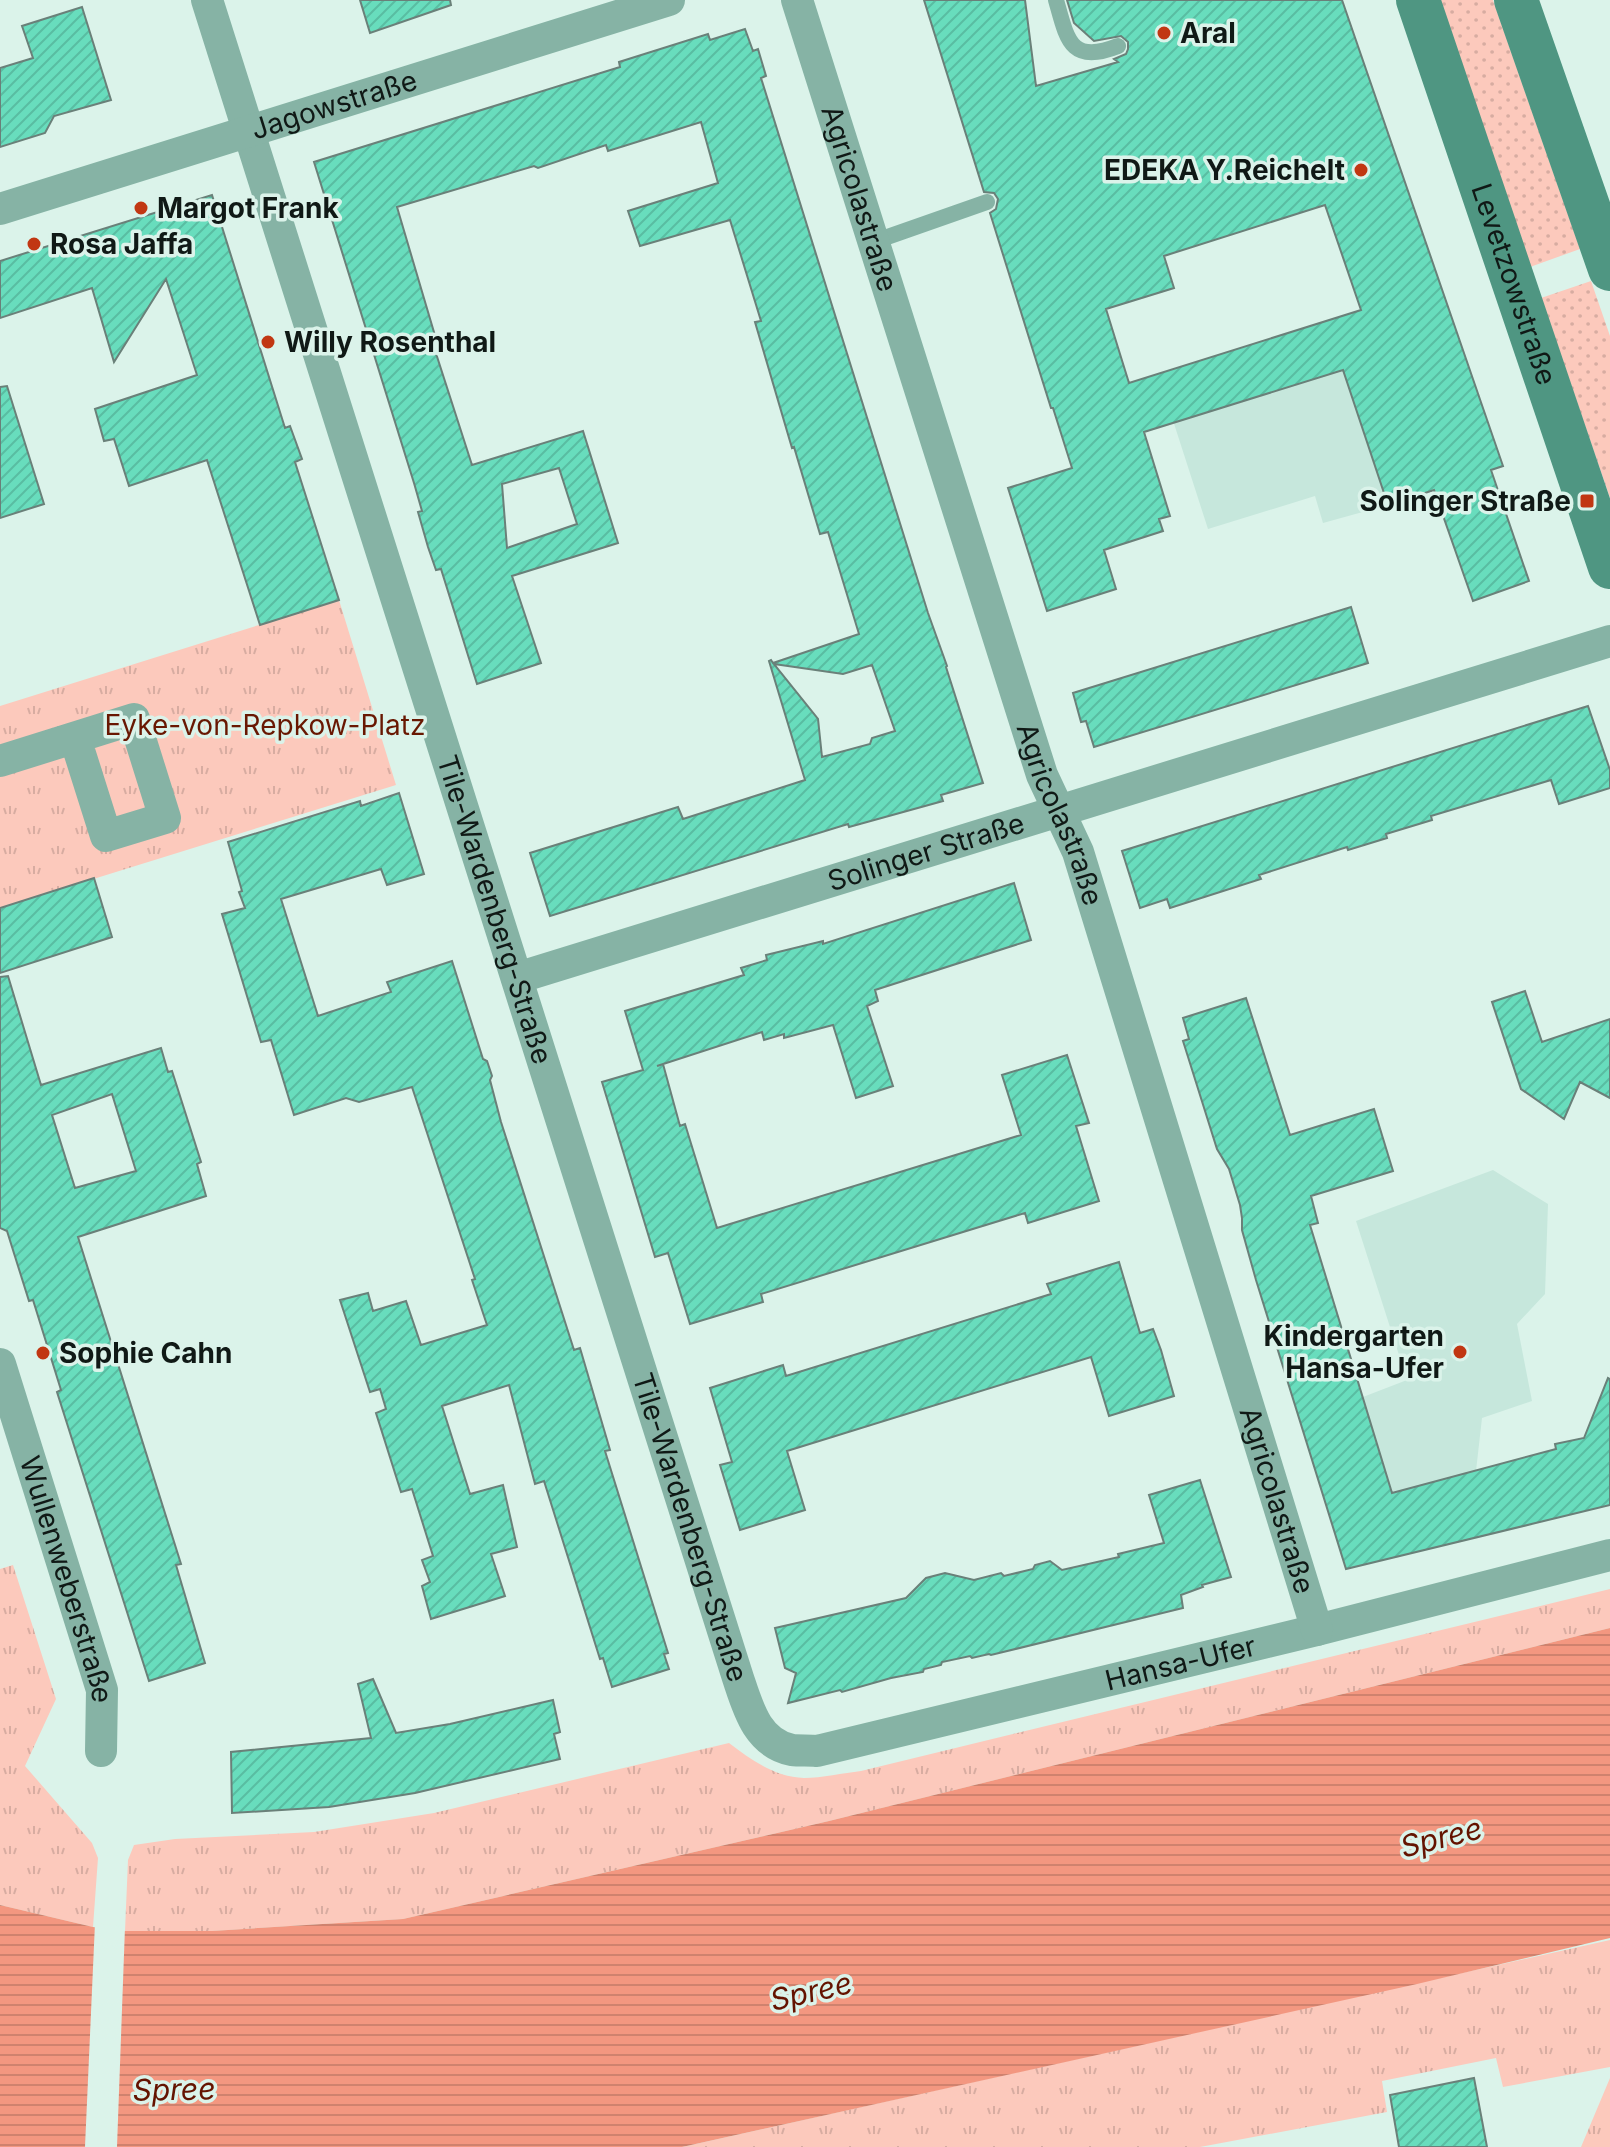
<svg xmlns="http://www.w3.org/2000/svg" width="1610" height="2147" font-family="Inter,sans-serif">
	<style>
		.built { fill: #c6e7dc }
		.grass { fill: url(#grass-dots) }
		.park { fill: url(#park-tufts) }
		.water { fill: url(#water-rules) }
		.pier { fill: #dbf3ea }
		.building { fill: url(#building-hatch); stroke: #6a8079; stroke-width: 2; fill-rule: evenodd }
		.lines { fill: none; stroke-linecap: round; stroke-linejoin: round }
		.lane { stroke: #86b3a5; stroke-width: 16 }
		.street { stroke: #86b3a5; stroke-width: 32 }
		.secondary { stroke: #4f9682; stroke-width: 44 }
		.poi-dot { fill: #c13712; stroke: #dbf3ea; stroke-width: 3 }
		.labels { text-anchor: middle; dominant-baseline: central; stroke-width: 7; stroke-linejoin: round; paint-order: stroke }
		.poi-label { font-size: 28px; font-weight: bold; fill: #101916; stroke: #dbf3ea; text-anchor: start }
		.street-label { font-size: 28px; fill: #101916; stroke: #dbf3ea }
		.park-label { font-size: 28px; fill: #681702; stroke: #dbf3ea }
		.water-label { font-size: 30px; font-style: italic; fill: #641300; stroke: #dbf3ea }
	</style>
	<defs>
		<pattern id="grass-dots" width="8" height="8" patternUnits="userSpaceOnUse" patternTransform="scale(2)"><rect width="8" height="8" fill="#fcc9bc"/><path d="M2 2h.1M6 6h.1" fill="none" stroke="#d7aca1" stroke-width="1.8" stroke-linecap="round"/></pattern>
		<pattern id="park-tufts" width="24" height="20" patternUnits="userSpaceOnUse" patternTransform="scale(2)"><rect width="24" height="20" fill="#fcc9bc"/><path d="M3 7l-1-3M5 7V3M7 7l1-3M15 17l-1-3M17 17v-4M19 17l1-3" fill="none" stroke="#d7aca1"/></pattern>
		<pattern id="water-rules" width="6" height="5" patternUnits="userSpaceOnUse" patternTransform="scale(2)"><rect width="6" height="5" fill="#f39780"/><path d="M0 2.5h6" fill="none" stroke="#cf826e"/></pattern>
		<pattern id="building-hatch" width="6" height="6" patternUnits="userSpaceOnUse" patternTransform="scale(2)"><rect width="6" height="6" fill="#68ddbd"/><path d="M-1 1l2-2M0 6l6-6M5 7l2-2" fill="none" stroke="#59bda2"/></pattern>
	</defs>
	<rect width="100%" height="100%" fill="#dbf3ea"/>
	<path class="built" d="M1440,283L1503,466L1388,505L1323,523L1315,496L1208,529L1158,374L1309,328Z
		M1493,1170L1548,1204L1545,1294L1517,1324L1532,1401L1482,1418L1476,1471L1435,1482L1449,1544L1346,1569L1338,1541L1392,1493L1363,1397L1407,1380L1356,1221Z"/>
	<path class="grass" d="M1437,0H1493L1580,249L1530,267Z
		M1591,281L1610,336V498L1541,298Z"/>
	<path class="park" d="M339,600L396,785L0,908V706Z
		M13,1565L56,1699L25,1766L92,1843L98,1858L93,1927L0,1905V1569Z
		M1610,1589V1628L829,1821L403,1919L212,1931H125L128,1860L134,1845L175,1839L314,1832L434,1813L729,1743C751,1760 775,1777 804,1778C822,1778 843,1773 861,1771Z
		M1610,1940V2067L1503,2087L1496,2058L1382,2081L1387,2112L1200,2147H682Z
		M1610,2078V2147H1581Z"/>
	<path class="water" d="M1610,1628V1938L1417,1984L682,2147H0V1905L93,1927L125,1931H212L403,1919L829,1821Z"/>
	<path class="pier" d="M95,1923L125,1927L117,2147H85Z"/>
	<path class="building" d="M360,0H450L451,5L370,33Z
		M924,0H1025L1036,86L1118,62L1114,59L1126,54L1128,49V42L1121,36L1094,41L1074,23L1067,0H1342L1503,466L1491,470L1529,581L1473,601L1434,490L1388,505L1343,370L1144,432L1170,516L1159,519L1163,531L1104,550L1116,589L1047,611L1008,488L1072,468L1053,408H1051L990,213L996,209L998,199L994,193L984,192ZM1325,205L1361,310L1129,383L1106,309L1174,288L1164,256Z
		M82,7L111,100L54,116L45,133L0,147V68L33,58L22,26Z
		M745,29L753,51L758,49L766,76L761,78L928,613L947,666L946,667L983,783L941,795L943,801L849,827L848,824L550,916L530,853L678,807L683,819L805,780L769,661L771,660L773,663L859,634L828,532L820,534L794,447L792,448L755,322L761,321L730,220L640,246L628,211L718,183L701,122L608,151L606,145L538,168L534,166L397,207L436,339L432,341L472,465L583,431L618,543L512,576L541,663L477,684L441,569L436,570L428,547L418,512L422,511L414,483L314,162L620,67L619,62L708,34L710,40ZM559,468L577,524L507,548L502,484ZM774,664L843,674L872,665L895,731L872,738L870,744L822,757L818,719Z
		M212,195L285,428L290,426L302,459L295,462L339,600L260,625L207,460L129,486L114,439L104,441L95,409L197,375L166,279L114,362L92,288L0,318V261Z
		M7,386L44,504L0,518V387Z
		M1351,607L1368,663L1094,747L1086,721L1081,722L1073,693Z
		M1588,706L1610,770V788L1559,804L1551,780L1431,816L1432,820L1386,834L1387,838L1348,850L1347,847L1259,875L1261,879L1220,892L1170,908L1167,899L1140,908L1122,851Z
		M399,793L424,874L387,885L381,869L281,899L318,1016L391,992L387,982L452,961L483,1059L487,1061L492,1076L490,1080L501,1122L574,1350L580,1348L610,1450L605,1451L668,1653L664,1654L669,1669L612,1687L603,1658L600,1659L544,1481L535,1484L509,1385L442,1406L470,1494L503,1485L517,1547L491,1554L505,1596L431,1619L422,1586L430,1582L422,1560L433,1556L412,1489L401,1492L376,1413L386,1409L380,1389L370,1392L340,1300L368,1293L373,1311L406,1301L421,1345L487,1325L472,1280L475,1279L412,1087L359,1102L346,1098L294,1115L271,1040L261,1042L222,914L245,908L239,892L242,891L228,842L360,801L361,806Z
		M94,878L112,937L0,973V908Z
		M1014,883L1031,940L875,990L878,1001L867,1006L893,1086L856,1098L833,1025L784,1038V1034L764,1040L762,1032L657,1066L663,1064L680,1126L685,1124L717,1228L1021,1135L1002,1075L1067,1055L1089,1123L1076,1126L1099,1201L1028,1223L1025,1213L761,1294L763,1302L690,1324L668,1253L655,1257L602,1082L643,1070L625,1011L744,975L741,968L767,960L766,955L823,941V944Z
		M8,976L41,1085L161,1048L168,1072L172,1071L201,1162L197,1164L206,1196L78,1237L181,1564L176,1565L205,1663L149,1681L57,1392L61,1390L33,1300L29,1301L7,1231L0,1228V977ZM112,1094L136,1171L75,1188L52,1115Z
		M1525,991L1542,1042L1610,1019V1098L1580,1082L1564,1119L1521,1089L1492,1002Z
		M1246,998L1290,1135L1374,1109L1393,1171L1311,1196L1318,1223L1310,1225L1392,1493L1556,1449L1555,1444L1584,1438L1608,1378L1610,1379V1505L1346,1569L1256,1280L1242,1230V1218L1240,1205L1229,1169L1217,1149L1183,1041L1189,1039L1183,1018Z
		M1119,1262L1140,1333L1153,1329L1161,1350L1174,1396L1109,1416L1091,1357L787,1451L805,1510L740,1530L720,1465L732,1462L710,1388L783,1365L786,1376L1051,1294L1047,1284Z
		M1200,1480L1231,1577L1202,1585L1203,1587L1181,1595L1183,1608L991,1655L989,1654L972,1658L970,1656L942,1662L941,1665L924,1669L923,1672L891,1678L842,1692L840,1690L788,1703L796,1673L785,1668L775,1628L906,1598L926,1578L945,1573L974,1580L1001,1573L1004,1576L1033,1569L1035,1565L1050,1561L1062,1570L1119,1557L1118,1554L1164,1543L1149,1495Z
		M373,1679L396,1733L450,1724L553,1700L560,1732L554,1734L560,1759L415,1793L329,1807L232,1813L231,1752L371,1738L358,1684Z
		M1474,2078L1487,2147H1399L1390,2095Z"/>
	<g class="lines">
		<path class="lane" d="M1056,0C1067,39 1070,65 1118,46
			M873,242L987,202"/>
		<g class="street">
			<path id="s1" d="M207,0L738,1678C748,1708 757,1743 792,1750C800,1751 809,1750 817,1751L1317,1630L1610,1555"/>
			<path id="s2" d="M797,0L1042,775L1078,852L1317,1630"/>
			<path id="s3" d="M0,209L669,0"/>
			<path d="M0,761L134,719L165,818L106,836L75,738"/>
			<path id="s4" d="M517,978L1610,641"/>
			<path id="s5" d="M0,1364L102,1690L101,1751"/>
		</g>
		<g class="secondary">
			<path id="s6" d="M1418,0L1610,567"/>
			<path d="M1516,0L1610,269"/>
		</g>
	</g>
	<g class="poi-dot">
		<circle cx="1164" cy="33" r="8"/>
		<circle cx="1361" cy="170" r="8"/>
		<circle cx="141" cy="208" r="8"/>
		<circle cx="34" cy="244" r="8"/>
		<circle cx="268" cy="342" r="8"/>
		<rect x="1579" y="493" width="16" height="16" rx="4"/>
		<circle cx="1460" cy="1352" r="8"/>
		<circle cx="43" cy="1353" r="8"/>
	</g>
	<g class="labels">
		<g class="poi-label">
			<text x="1180" y="33">Aral</text>
			<text x="1345" y="170" text-anchor="end">EDEKA Y.Reichelt</text>
			<text x="157" y="208">Margot Frank</text>
			<text x="50" y="244">Rosa Jaffa</text>
			<text x="284" y="342">Willy Rosenthal</text>
			<text x="1571" y="501" text-anchor="end">Solinger Straße</text>
			<text x="1444" y="1336" text-anchor="end">Kindergarten<tspan x="1444" dy="32">Hansa-Ufer</tspan></text>
			<text x="59" y="1353">Sophie Cahn</text>
		</g>
		<g class="street-label">
			<text stroke="none"><textPath href="#s3" startOffset="350">Jagowstraße</textPath></text>
			<text stroke="none"><textPath href="#s2" startOffset="208">Agricolastraße</textPath></text>
			<text stroke="none"><textPath href="#s6" startOffset="300">Levetzowstraße</textPath></text>
			<text stroke="none"><textPath href="#s2" startOffset="856">Agricolastraße</textPath></text>
			<text stroke="none"><textPath href="#s4" startOffset="428">Solinger Straße</textPath></text>
			<text stroke="none"><textPath href="#s1" startOffset="954">Tile-Wardenberg-Straße</textPath></text>
			<text stroke="none"><textPath href="#s2" startOffset="1576">Agricolastraße</textPath></text>
			<text stroke="none"><textPath href="#s1" startOffset="1602">Tile-Wardenberg-Straße</textPath></text>
			<text stroke="none"><textPath href="#s5" startOffset="226">Wullenweberstraße</textPath></text>
			<text stroke="none"><textPath href="#s1" startOffset="2254">Hansa-Ufer</textPath></text>
		</g>
		<g class="park-label">
			<text x="265" y="725">Eyke-von-Repkow-Platz</text>
		</g>
		<g class="water-label">
			<text transform="translate(1441 1837) rotate(-14)">Spree</text>
			<text transform="translate(811 1991) rotate(-13)">Spree</text>
			<text transform="translate(174 2089) rotate(-1)">Spree</text>
		</g>
	</g>
</svg>
